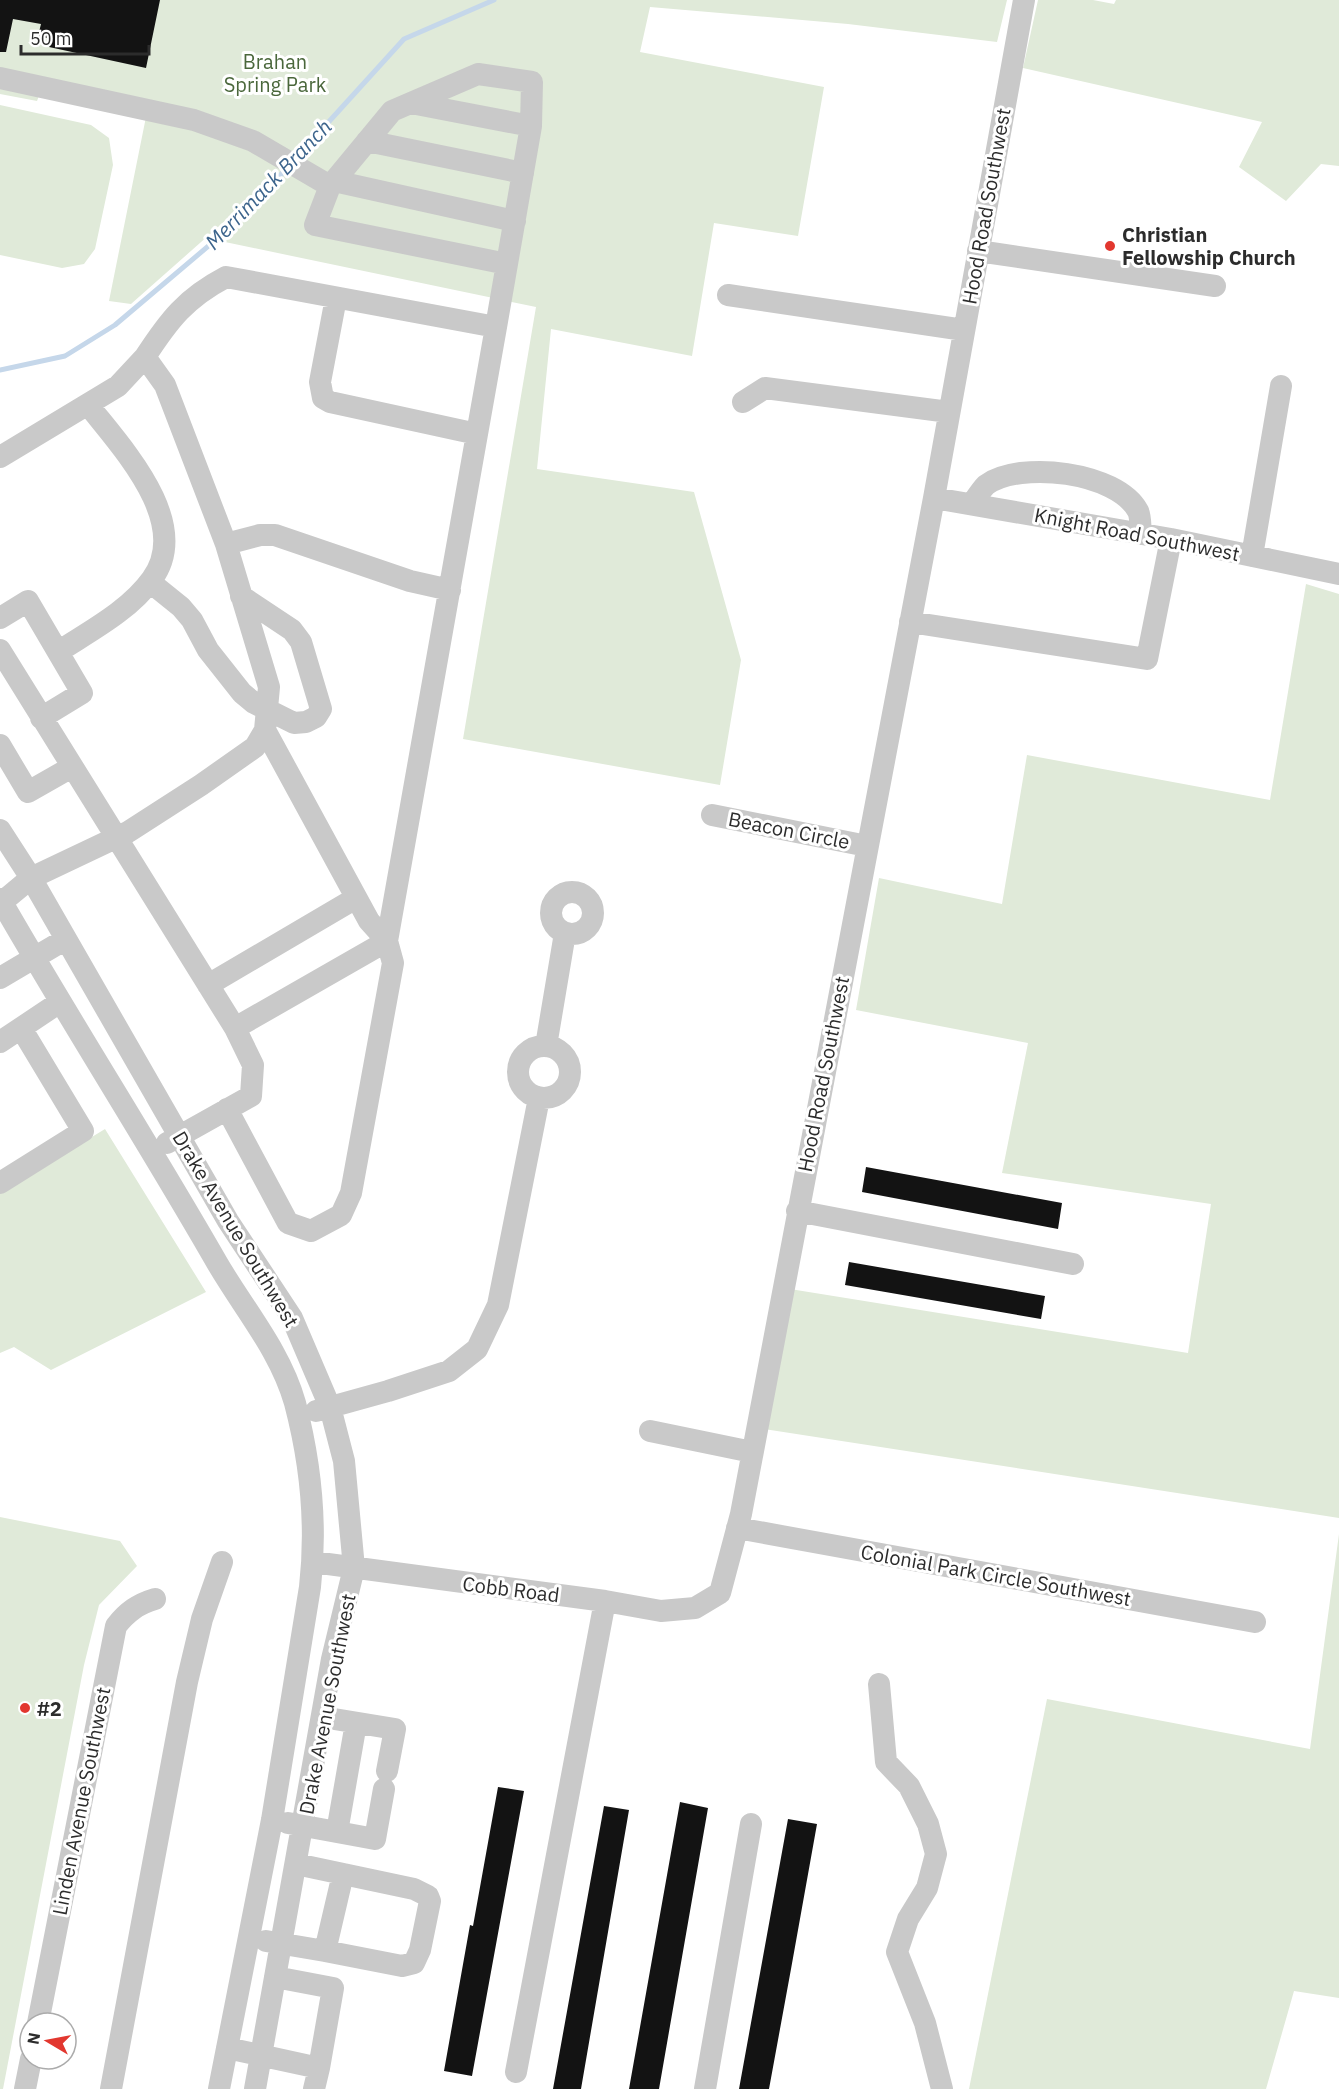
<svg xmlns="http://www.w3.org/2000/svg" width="1339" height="2089" font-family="'IBM Plex Sans',sans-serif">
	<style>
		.green { fill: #e0ead9 }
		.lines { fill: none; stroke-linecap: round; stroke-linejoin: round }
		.stream { stroke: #c5d7ea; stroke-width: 5 }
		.building { fill: #131313 }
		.minor { stroke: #c9c9c9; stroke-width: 22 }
		.poi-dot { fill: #e2372f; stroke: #fff; stroke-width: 2 }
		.labels { text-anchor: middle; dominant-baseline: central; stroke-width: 6; stroke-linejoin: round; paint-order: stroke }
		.park-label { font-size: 20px; fill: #4a673b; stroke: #fff }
		.street-label { font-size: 20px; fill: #2c2c2c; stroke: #fff }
		.poi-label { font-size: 20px; font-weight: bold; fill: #2c2c2c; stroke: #fff; text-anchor: start }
		.water-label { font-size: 21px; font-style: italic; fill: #3c648c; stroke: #fff }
	</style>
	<rect width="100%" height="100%" fill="#fff"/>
	<path class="green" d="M0,0H1007L997,42L848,24L650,7L640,52L824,87L798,236L714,223L692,356L551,329L537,469L694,492L741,660L720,785L463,739L536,307L225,242L238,221L235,212L131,304L109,301L149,102L45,80L37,101L0,94Z
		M1038,0H1093L1114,4L1116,0H1339V166L1321,164L1286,201L1239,167L1262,122L1023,68Z
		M0,105L91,125L109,138L113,165L95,249L84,264L62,268L0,255Z
		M1306,584L1339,594V1518L764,1429L790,1289L1188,1353L1211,1204L1002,1173L1028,1043L856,1010L879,878L1002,904L1027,755L1270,800Z
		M105,1129L206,1292L51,1370L14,1347L0,1353V1193Z
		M0,1517L120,1541L137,1566L99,1605L84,1665L3,2089H0Z
		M1339,1534V1998L1294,1991L1266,2089H969L1047,1699L1310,1749Z"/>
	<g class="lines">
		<path class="stream" d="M295,159L404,39L494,0
			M0,370L65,356L115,325L238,221L287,168"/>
	</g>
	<path class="building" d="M0,0H160L146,68L49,47L51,39L38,36L41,24L13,19L6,52H0Z
		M866,1167L1062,1203L1058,1229L862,1192Z
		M849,1262L1045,1296L1041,1319L845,1285Z
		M498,1787L524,1791L472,2076L444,2071L470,1925L473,1926Z
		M680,1802L708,1808L659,2089H629Z
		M604,1806L629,1810L581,2089H553Z
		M788,1819L817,1824L791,1969L769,2089H739Z"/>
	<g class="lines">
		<path class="minor" d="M0,78L194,120L253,141L330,186
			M411,103L531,126
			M367,141L523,173
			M334,181L515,221
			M978,251L1215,286
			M728,295L964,330
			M336,298L320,382L323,398L330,402L477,434
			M496,327L531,126L532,82L478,74L392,111L330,186L315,225L507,264
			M743,402L765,388L949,412
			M0,457L118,386L145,357
			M934,498L1171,539L1339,574
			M972,504C976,498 981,490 986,485C1020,460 1117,472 1138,511C1141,517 1140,527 1141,534
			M226,544L260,535H275L410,581L450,590
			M1252,556L1281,386
			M150,582L181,607L192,620L208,650L242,693L254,703L294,723L306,722L316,717L321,709L301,642L292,630L241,596
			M0,618L28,601L82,693L41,718
			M910,622L1147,659L1171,539
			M0,650L235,1028L253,1065L251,1096L167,1143
			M58,652C90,631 129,611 152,579C193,523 122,448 89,406
			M0,745L28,792L72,767
			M712,815L867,846
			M0,830L31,878L228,1221L292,1318L330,1407L344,1461L354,1568L332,1659L255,2089
			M551 913a21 21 0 1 1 42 0a21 21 0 1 1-42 0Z
			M0,899C70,1021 146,1139 216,1261C243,1308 280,1350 295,1403C311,1464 317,1525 310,1587L272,1820L219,2089
			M2,902L31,878L128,832L201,785L255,747L265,730L269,687L226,544L165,385L145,357C169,320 186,298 226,277L496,327L387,941L393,963L351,1193L341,1215L311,1231L288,1223L227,1109
			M0,978L66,939
			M208,985L356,898
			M235,1028L387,941L369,921L265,730
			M0,1042L60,1002
			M546,1046L565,933
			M518 1072a26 26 0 1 1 52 0a26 26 0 1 1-52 0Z
			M0,1183L83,1131L21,1028
			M797,1211L1073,1264
			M316,1411L388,1391L449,1371L477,1349L498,1305L539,1098
			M650,1431L752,1452
			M737,1528L1255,1622
			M313,1562L605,1601L661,1611L695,1608L720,1593L741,1514L934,498L1024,0
			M879,1684L886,1762L909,1786L928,1824L936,1854L927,1888L908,1919L897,1952L925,2023L942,2089
			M322,1717L395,1729L387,1771
			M288,1823L375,1839L384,1789
			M337,1832L356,1723
			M296,1864L414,1889L428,1896L430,1901L420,1950L414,1963L402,1966L325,1951L343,1874
			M266,1941L325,1951
			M275,1977L333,1988L319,2068
			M38,2023L116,1626C127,1612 138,1604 155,1599
			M227,2048L319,2068L314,2089
			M516,2072L605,1601
			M25,2089L31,2059
			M111,2089L187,1682L202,1619L222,1562
			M705,2089L751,1824"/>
	</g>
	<g class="poi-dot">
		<circle cx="1110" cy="246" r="6"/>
		<circle cx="25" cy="1708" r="6"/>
	</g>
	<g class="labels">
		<g class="park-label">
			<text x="275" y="61">Brahan<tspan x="275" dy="23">Spring Park</tspan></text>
		</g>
		<g class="street-label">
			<text transform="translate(986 206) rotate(-80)">Hood Road Southwest</text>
			<text transform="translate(1137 534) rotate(11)">Knight Road Southwest</text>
			<text transform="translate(789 830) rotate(11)">Beacon Circle</text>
			<text transform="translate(823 1074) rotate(-79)">Hood Road Southwest</text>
			<text transform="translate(236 1229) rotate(59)">Drake Avenue Southwest</text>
			<text transform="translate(996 1575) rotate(10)">Colonial Park Circle Southwest</text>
			<text transform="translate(511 1589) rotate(7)">Cobb Road</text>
			<text transform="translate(327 1704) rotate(-79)">Drake Avenue Southwest</text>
			<text transform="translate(81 1801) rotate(-79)">Linden Avenue Southwest</text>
		</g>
		<g class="poi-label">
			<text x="1122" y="234">Christian<tspan x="1122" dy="23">Fellowship Church</tspan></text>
			<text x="37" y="1708">#2</text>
		</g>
		<g class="water-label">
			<text transform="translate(268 184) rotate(-46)">Merrimack Branch</text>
		</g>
	</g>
	<g transform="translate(48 2041) rotate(280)"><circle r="28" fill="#ffffff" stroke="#ababab" stroke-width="1.5"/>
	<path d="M0-4.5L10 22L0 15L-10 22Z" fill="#e2372f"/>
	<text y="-9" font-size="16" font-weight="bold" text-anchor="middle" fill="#2c2c2c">N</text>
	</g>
	<path d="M21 45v9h128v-9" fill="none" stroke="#2c2c2c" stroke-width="3"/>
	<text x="30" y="45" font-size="18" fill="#2c2c2c" stroke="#ffffff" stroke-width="4.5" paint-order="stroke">50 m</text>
</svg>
